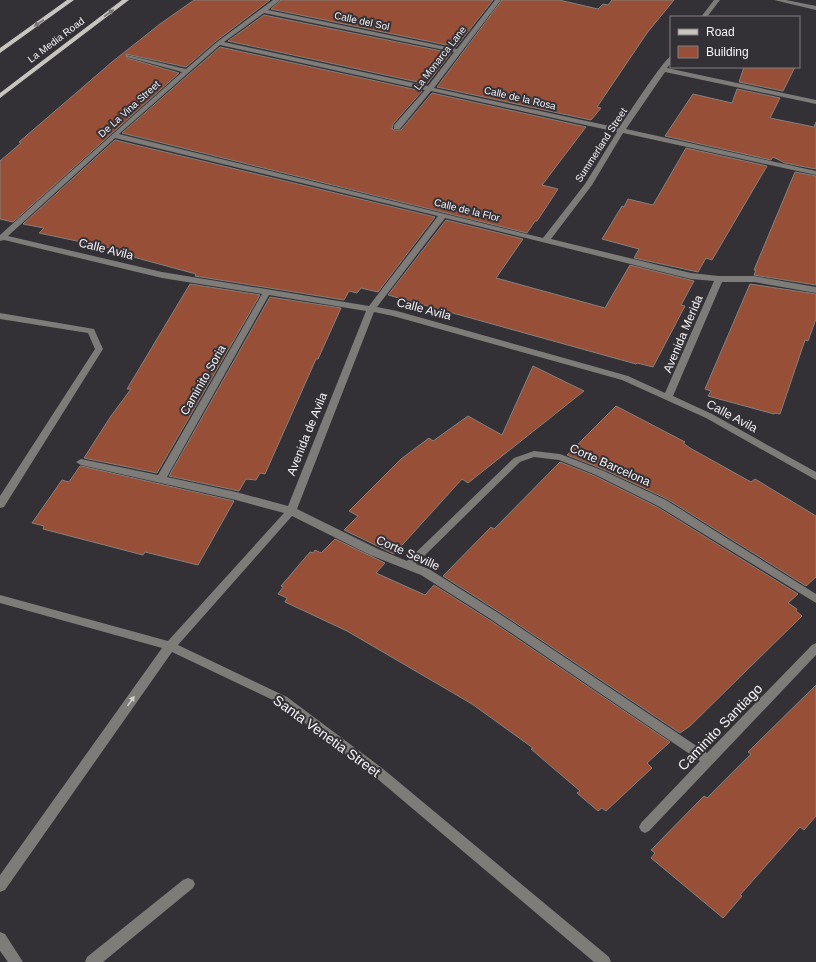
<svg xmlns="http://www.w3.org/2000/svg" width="816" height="962" font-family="Helvetica,sans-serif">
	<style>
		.building { fill: #975037; stroke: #86807d }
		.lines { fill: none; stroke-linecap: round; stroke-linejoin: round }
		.minor { fill: #7d7c79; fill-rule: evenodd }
		.major { fill: #c8c4c0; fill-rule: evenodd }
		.oneway { fill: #777374 }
		.oneway2 { fill: #d1cfd0 }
		.labels { text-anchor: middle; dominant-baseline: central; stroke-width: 4; stroke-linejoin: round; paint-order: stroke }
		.far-street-label { font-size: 10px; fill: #f5f3f6; stroke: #343136 }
		.street-label { font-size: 12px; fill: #f5f3f6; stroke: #343136 }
		.near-street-label { font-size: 14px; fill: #f5f3f6; stroke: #343136 }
	</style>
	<rect width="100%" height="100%" fill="#343136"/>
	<path class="building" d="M194,0H270L216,41L186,67L126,54L127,58L179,73L13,222L0,219V161L21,143L19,142L112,62L160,24Z
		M281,0H493L456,47L271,9Z
		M502,0H559L598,9L603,4L608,5L612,0H674L647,33L597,107L601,108L591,120L437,87Z
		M264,15L451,53L427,84L228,41Z
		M220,47L422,91L393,124L392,129L394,130H401L432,93L586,127L542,185L558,189L537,221H535L527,233L122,133Z
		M744,67H795L783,91L739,82Z
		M737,89L780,98L770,118L814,127L816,122V169L785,163L773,157L771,160L665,136L693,94L732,103Z
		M115,140L435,217L378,292L361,288L357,293L349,291L344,300L195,276L196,274L126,255L129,252L39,233L44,228L23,224Z
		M686,148L767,166L712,260L706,258L698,272L634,258L639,249L602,239L622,206L624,207L628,199L653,205Z
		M795,172L816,176V285L754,275L756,270H754Z
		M446,220L523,239L496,278L605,308L630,265L694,281L681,305L685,306L653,367L637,363L636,364L388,295Z
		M190,284L260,295L157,473L84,458L111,416L131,389H127Z
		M750,284L816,294V319L808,341L805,340L780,414L774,413V414L708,396L711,391L705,389Z
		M270,297L341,308L318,359H316L265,474L260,473L256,480L246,479L239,491L169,476Z
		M533,366L584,391L468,483L462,479L394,554L344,530L358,516L349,511L401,459L429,438L433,441L468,416L502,435Z
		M616,406L685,442L683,443L690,448L751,482L755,479L816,516V577L806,586L667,499L605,470L567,455Z
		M560,462L595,476L657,507L798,594L788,603L797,609L796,611L802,616L690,726L680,733L501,613L443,576L491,527L494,529Z
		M80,466H81L234,501L198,565L145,552L143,555L43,529L44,526L32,523L62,480L69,482Z
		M335,539L385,563L376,573L425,595L434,585L491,621L670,742L647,763L652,768L606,811L602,808L598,811L577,793L580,791L531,749L533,748L472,704L347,631L285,602L287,598L278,594L283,587L281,586L310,552L313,553L315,550L321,553Z
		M816,685V816L804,830L800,827L740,895L742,896L723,918L651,858L655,853L651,850L704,796L707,798L751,754L748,752Z"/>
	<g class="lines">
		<path class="minor" d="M273,0H280L268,10L457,49L495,0H501L434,88L619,128C627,116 664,59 671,56V63L667,68L816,100V104L665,72L626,129L816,171V175L623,133L592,185L551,239L691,273L719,276H754L816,287V293L754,282H722L673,396L712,414L816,472V480L706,418L622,380L393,316L374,312L297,509L378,549L407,561L514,458L534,451L560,454L604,471L666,500L816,594V603L658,506L596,475L559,460L534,457L520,462L416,564L429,569L500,614L707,753L812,645L816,643V655L649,831L645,833L641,831L639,827L641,823L700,761L492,620L421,575L370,555L292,516L178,645L287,697L382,768L609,957L611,962H594L374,776L279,703L172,652L5,890L0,892V875L162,648L0,603V595L168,641L284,513L236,500L81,465L76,462L81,459L158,475L262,294L162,278L4,240L0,241V235L182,72L127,57V55L186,69L217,42ZM264,13L454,52L428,86L224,42ZM220,45L425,90L394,125V129H400L431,91L617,132L585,184L543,238L119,134ZM115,138L438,216L369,306L162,272L8,236ZM445,218L691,279L714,281L665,393L628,376L397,311L377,307ZM269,295L366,311L288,506L236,492L167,477Z
			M714,0H720L707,17H701Z
			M774,0H786L816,6V10Z
			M0,313L94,329L103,349L4,507L0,508V496L95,349L88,333L0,319Z
			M188,878L193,880L195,884L193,888L103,962H85L87,957L183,880Z
			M0,932L5,934L23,962H8L0,951Z"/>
		<path class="major" d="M67,0H74L0,53V48Z
			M122,0H129L0,98V93Z"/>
	</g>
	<defs><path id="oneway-solid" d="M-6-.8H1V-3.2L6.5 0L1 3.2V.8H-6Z"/></defs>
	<g class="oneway">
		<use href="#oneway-solid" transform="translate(109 13) rotate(-36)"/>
		<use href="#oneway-solid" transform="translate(39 23) rotate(145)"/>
	</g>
	<use class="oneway2" href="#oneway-solid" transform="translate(131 701) rotate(-55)"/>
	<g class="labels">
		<g class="far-street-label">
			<text transform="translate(362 21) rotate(12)">Calle del Sol</text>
			<text transform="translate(56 40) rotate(-37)">La Media Road</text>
			<text transform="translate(440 58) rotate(-52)">La Monarca Lane</text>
			<text transform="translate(520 98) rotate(13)">Calle de la Rosa</text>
			<text transform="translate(129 109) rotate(-42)">De La Vina Street</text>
			<text transform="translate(601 145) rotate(-57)">Summerland Street</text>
			<text transform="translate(467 210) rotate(14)">Calle de la Flor</text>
		</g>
		<g class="street-label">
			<text transform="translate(106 249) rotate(14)">Calle Avila</text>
			<text transform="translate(424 309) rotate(15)">Calle Avila</text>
			<text transform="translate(683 334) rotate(-67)">Avenida Merida</text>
			<text transform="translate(203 380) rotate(-60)">Caminito Soria</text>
			<text transform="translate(732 416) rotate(28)">Calle Avila</text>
			<text transform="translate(307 434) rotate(-68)">Avenida de Avila</text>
			<text transform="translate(610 465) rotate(24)">Corte Barcelona</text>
			<text transform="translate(408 553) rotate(24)">Corte Seville</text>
		</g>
		<g class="near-street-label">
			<text transform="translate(720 727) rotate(-46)">Caminito Santiago</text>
			<text transform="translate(327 736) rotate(36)">Santa Venetia Street</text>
		</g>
	</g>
	<rect x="670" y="16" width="130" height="52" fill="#343136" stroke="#817f83"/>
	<rect x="678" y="29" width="20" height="6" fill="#c8c4c0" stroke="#817f83"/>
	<text x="706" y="36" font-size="12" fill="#f5f3f6">Road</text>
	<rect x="678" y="46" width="20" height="12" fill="#975037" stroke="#817f83"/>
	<text x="706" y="56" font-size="12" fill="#f5f3f6">Building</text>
</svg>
